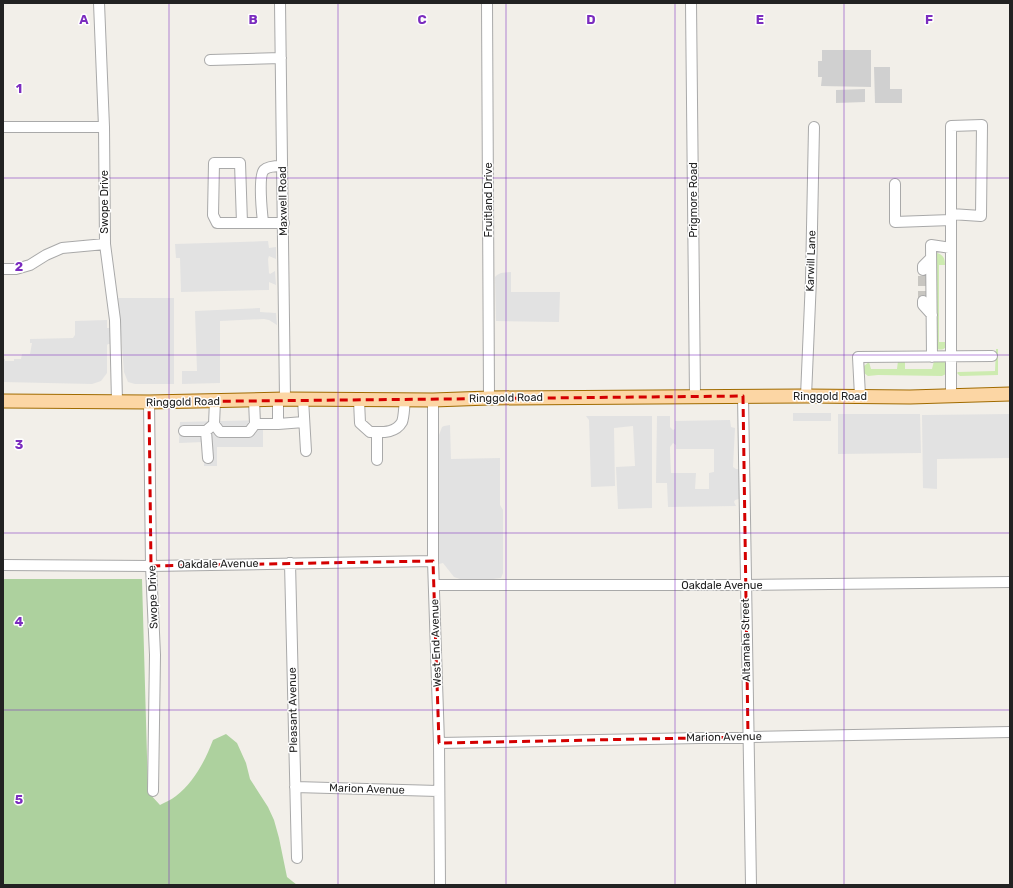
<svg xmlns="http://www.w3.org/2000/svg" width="1013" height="888" font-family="Rubik,sans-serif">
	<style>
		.religious { fill: #d0d0d0 }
		.grass { fill: #cdebb0 }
		.forest { fill: #add19e }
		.parking { fill: #e2e2e2; fill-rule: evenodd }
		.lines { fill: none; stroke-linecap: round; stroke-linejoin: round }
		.minor-tunnel { stroke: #c8c6c1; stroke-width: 10; stroke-dasharray: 10 5; stroke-linecap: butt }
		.minor-casing { stroke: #a9a9a9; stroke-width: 12 }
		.major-casing { stroke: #a06b00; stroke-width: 15 }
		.minor { stroke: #fff; stroke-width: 10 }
		.major { stroke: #fcd6a4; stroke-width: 13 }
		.marked { fill: none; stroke: #d40000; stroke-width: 3; stroke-dasharray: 8 5; stroke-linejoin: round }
		.grid { fill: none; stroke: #7b2cbf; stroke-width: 1; stroke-opacity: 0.55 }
		.labels { text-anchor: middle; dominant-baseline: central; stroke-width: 3; stroke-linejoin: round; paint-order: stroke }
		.street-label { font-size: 11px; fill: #222; stroke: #fff }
		.grid-label { font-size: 13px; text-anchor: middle; font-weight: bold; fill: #7b2cbf; stroke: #fff; stroke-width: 3; stroke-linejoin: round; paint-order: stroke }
	</style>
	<rect width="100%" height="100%" fill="#f2efe9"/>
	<path class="religious" d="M822,50H871V87L821,86L822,77H818V61H822Z
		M874,67H890V89H902V103H875Z
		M865,89V102L836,103V90Z"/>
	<path class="grass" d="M937,253C943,255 945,258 945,265H939V342H946C947,350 941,351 935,348L934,254Z
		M996,349H998V375L960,376L957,373L958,372L995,371Z
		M898,361H905V369H932L934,361H945L946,374L942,376L878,375L868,376L864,373V366L869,362L871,369H897Z"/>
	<path class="forest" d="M3,579H142L148,792L160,805C165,802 171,800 176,796C194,782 205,761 213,740L226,734L237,743L246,763L250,779L268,807L274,820L279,838L287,877L297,885H3Z"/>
	<path class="parking" d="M268,241L269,248L276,247V259L269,256L268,259L269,273L270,274L275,271L276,285L269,282V290L181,292L180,258H176L175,244Z
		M511,272V292H560L559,322L496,321L495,277L497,275L501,273Z
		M118,298H174V384H135L128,382L124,372Z
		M260,308V312L276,313L277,325L269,320L264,319L220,321V383L182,384V371H197L195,311Z
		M107,320V328H110L111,344H108L107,345V373L101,381L92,384L3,382V359H5V361H14V359H21L22,354H30L32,343H30V339L73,338L75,335V321Z
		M793,413H831V421H793Z
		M838,414H920L921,453L838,454Z
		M1010,414V458L937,459V489L923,488L922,415Z
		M586,416H652V508L618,509L616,467L635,466L633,426L614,428L615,486L591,487L589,420Z
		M657,416H670V427L673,430L675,429V421L730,420L731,427L735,428L733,467L736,469H739V499L735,500L734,502L736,506L668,507L667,483H656ZM673,443L676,445V449H714V472L709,473V489H695L696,473H671L670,452V447Z
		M263,420V447H217V466H204V442L179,443L180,422Z
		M450,425L451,459L500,458V505L503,510V573L501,578L493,579L492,583H486L487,580L485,579H460L454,577L443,563L439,564V435L442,427L444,426Z"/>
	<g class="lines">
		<path class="minor-tunnel" d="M923,301V270"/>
		<defs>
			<path id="minor" d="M99,3L104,127L105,244L115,320L117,401
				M280,3L285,399
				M487,3L489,398
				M691,3L695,396
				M210,60L281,58
				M3,127H104
				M895,184V222L951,220
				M263,222C262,213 258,176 264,170C268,166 277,166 282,166
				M242,223L240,163H214L213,215L217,223H284
				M3,269H16L30,265L46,255L62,248L105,244
				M923,270V266L931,258
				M923,301V305L932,315
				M932,357L931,245L951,248
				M743,396L751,885
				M806,396L811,279L814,127
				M860,396L858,357L992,356
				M951,396V214L981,216L982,125L951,126V214
				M278,399V424L304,422
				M303,399L306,451
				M254,400L255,424H278
				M359,400L360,423L370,432C381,432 395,434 402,422C404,417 404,407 405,400
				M433,400V561L439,743L440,885
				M215,401L214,424L220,432H249L255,424
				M149,402L151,566L155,655L153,791
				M184,431H206L214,424
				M206,431L208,458
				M377,432V460
				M290,563L297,858
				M3,565L151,566L433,561
				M434,585H745L1010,582
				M439,743L1010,732
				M295,787L438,791"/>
			<path id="major" d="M3,401L149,402L285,399L433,400L489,398L806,396L910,397L1010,394"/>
		</defs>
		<use href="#minor" class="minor-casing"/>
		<use href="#major" class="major-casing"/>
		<use href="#minor" class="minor"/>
		<use href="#major" class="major"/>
	</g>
	<path class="marked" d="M743,396L748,737L439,743L433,561L151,566L149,402Z"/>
	<path class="grid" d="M169,3V885M338,3V885M506,3V885M675,3V885M844,3V885M3,178H1010M3,355H1010M3,533H1010M3,710H1010"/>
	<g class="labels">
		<g class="street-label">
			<text transform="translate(488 200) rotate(-90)">Fruitland Drive</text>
			<text transform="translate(693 200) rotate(-90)">Prigmore Road</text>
			<text transform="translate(283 201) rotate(-91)">Maxwell Road</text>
			<text transform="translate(104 202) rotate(-90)">Swope Drive</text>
			<text transform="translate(811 261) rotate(-88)">Karwill Lane</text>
			<text x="830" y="396">Ringgold Road</text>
			<text transform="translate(506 398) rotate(-1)">Ringgold Road</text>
			<text transform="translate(183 402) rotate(-1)">Ringgold Road</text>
			<text transform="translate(218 564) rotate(-1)">Oakdale Avenue</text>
			<text x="722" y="585">Oakdale Avenue</text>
			<text transform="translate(153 597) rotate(-92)">Swope Drive</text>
			<text transform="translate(746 640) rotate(-91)">Altamaha Street</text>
			<text transform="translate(436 643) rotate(-92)">West End Avenue</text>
			<text transform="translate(293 710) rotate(-91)">Pleasant Avenue</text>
			<text transform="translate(724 737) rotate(-1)">Marion Avenue</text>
			<text transform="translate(367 789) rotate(2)">Marion Avenue</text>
		</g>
	</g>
	<g class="grid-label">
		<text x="84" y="24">A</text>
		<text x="253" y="24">B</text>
		<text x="422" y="24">C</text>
		<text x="591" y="24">D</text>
		<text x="760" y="24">E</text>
		<text x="929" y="24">F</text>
		<text x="19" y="93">1</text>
		<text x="19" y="271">2</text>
		<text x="19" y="449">3</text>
		<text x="19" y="626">4</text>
		<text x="19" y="804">5</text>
	</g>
	<rect width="1013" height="888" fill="none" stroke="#222222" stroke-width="8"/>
</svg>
